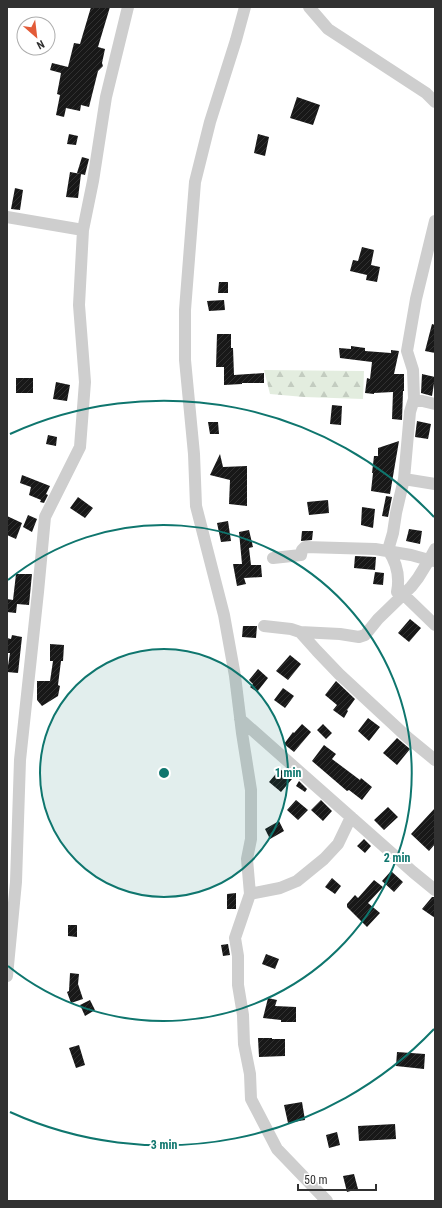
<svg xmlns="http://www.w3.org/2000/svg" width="442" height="1208" font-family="'Roboto Condensed',sans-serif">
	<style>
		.forest { fill: url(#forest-firs) }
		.building { fill: url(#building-hatch) }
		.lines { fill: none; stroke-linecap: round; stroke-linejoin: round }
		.minor { stroke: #cecece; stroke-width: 12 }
		.ring { fill: none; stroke: #0f766e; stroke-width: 2 }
		.centre { fill: #0f766e; stroke: #fff; stroke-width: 2 }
		.ring-label { font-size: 12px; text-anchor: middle; font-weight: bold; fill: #0f766e; stroke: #fff; stroke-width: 4; stroke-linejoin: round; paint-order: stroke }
	</style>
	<defs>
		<pattern id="forest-firs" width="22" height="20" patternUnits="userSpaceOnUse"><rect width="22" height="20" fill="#e3eddf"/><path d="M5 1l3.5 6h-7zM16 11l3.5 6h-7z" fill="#c3ccc0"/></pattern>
		<pattern id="building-hatch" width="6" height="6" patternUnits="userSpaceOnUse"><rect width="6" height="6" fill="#181818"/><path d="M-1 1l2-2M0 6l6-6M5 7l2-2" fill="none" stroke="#313131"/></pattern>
	</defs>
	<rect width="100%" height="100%" fill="#fff"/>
	<path class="forest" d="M264,370L364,371L363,399L304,397L270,394Z"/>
	<path class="building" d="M91,7H110L98,47L105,49L102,63L103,66L98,71L89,107L81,105L80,111L66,108L64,117L56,115L60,95L57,94L61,73L50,70L52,63L68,67L74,43L80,44Z
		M297,97L320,105L313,125L290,118Z
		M69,134L78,136L76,145L67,144Z
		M258,134L269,137L265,156L254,153Z
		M82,157L89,159L85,175L77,173Z
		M70,172L81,174L78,198L66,197Z
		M15,188L23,190L20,210L11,209Z
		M362,247L374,250L371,265L380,267L377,282L366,280L367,275L350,271L353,260L358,261Z
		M219,282H228V293H218Z
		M224,300L225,310L209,311L207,301Z
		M432,324L435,325V353L425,351Z
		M217,334H231V348H233L234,375L264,373V383H242V384L224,385V367H216Z
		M351,346L365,348V351L391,353V350L399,351L394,374H404V391H403L402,420L392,419L393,392L374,393V394L365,393L367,378L370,379L372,362L340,358L339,348L351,349Z
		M422,374L435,377L432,396L421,393Z
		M16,378H33V393H16Z
		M56,382L70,385L67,401L53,399Z
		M332,405L342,406L341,425L330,424Z
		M417,421L431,424L428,439L415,437Z
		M208,422H218L219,434H210Z
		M48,435L57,437L56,446L46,444Z
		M399,441L390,494L371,491L373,473H372L374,456H378V448Z
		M220,454L223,467L247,466V506L229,504L230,480L210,475Z
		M22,475L50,486L46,494L48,495L44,503L40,502L41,500L29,495L31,487L20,483Z
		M386,496L392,497L388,517L382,516Z
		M78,497L93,508L85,518L70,508Z
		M328,500L329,513L309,515L307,502Z
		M362,507L375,509L373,528L361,525Z
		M28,515L37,519L32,532L23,527Z
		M7,516L22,523L16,539L7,535Z
		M228,521L231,541L221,542L217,523Z
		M409,529L422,531L420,544L406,541Z
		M249,530L253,547L249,548L251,565H261L262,577L244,578L246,584L237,586L233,564H242L239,532Z
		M302,531H313L312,540L301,541Z
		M355,556L376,557L375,570L354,568Z
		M375,572L384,573L383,585L373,584Z
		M16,574H32L29,605L17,604L16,613L7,612V599L13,600Z
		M410,619L421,628L409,642L398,633Z
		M243,626H257L256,638L242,637Z
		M12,635L22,637L18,673L7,672L10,653H7V638L11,639Z
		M50,644L64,645L63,661H61L58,685L60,686L58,696L42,706L37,700V681H50L53,661H50Z
		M290,655L301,664L288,680L276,671Z
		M258,669L268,678L257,692L250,687L253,684L249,680Z
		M336,681L355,699L347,710L348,711L344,718L333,710L337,705L325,695Z
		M283,688L294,696L285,708L274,700Z
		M368,718L380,727L369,741L358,731Z
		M302,724L311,732L294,752L284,744L293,732L294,733Z
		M323,724L332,733L326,739L317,730Z
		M397,738L410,749L397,765L383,753Z
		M324,745L336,754L332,759L360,780L361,778L372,787L362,800L349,790L347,791L312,761Z
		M280,769L292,779L281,792L269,782Z
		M299,781L307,789L305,792L296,786Z
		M296,800L308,810L298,820L287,810Z
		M321,800L332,811L323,821L311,810Z
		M388,807L398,817L384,830L374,820Z
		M435,808V844L429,851L411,834Z
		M279,821L284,831L270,839L265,829Z
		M364,839L371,846L365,853L357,846Z
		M391,871L403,882L394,892L382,881Z
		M332,878L341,886L335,894L325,887Z
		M374,880L383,887L368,903L380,913L367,927L347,907V904L355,895L358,898Z
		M236,893V909H227V894Z
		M432,897H435V918L422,909Z
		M68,925H77V937L68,936Z
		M228,944L230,955L223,956L221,945Z
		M266,954L279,959L275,969L262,964Z
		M70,973L79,974L78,984L83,999L71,1003L67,992L69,991Z
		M268,998L277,1000L275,1006L296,1007V1022H281V1020L263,1018Z
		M90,1000L95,1010L85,1016L80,1005Z
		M258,1038H272V1039H285V1056L259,1057Z
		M79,1045L85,1065L76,1068L69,1048Z
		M397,1052L425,1054L424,1069L396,1066Z
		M302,1102L305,1120L288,1123L284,1105Z
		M395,1124L396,1139L359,1141L358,1126Z
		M337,1132L340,1145L329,1148L326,1135Z
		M354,1174L358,1189L347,1192L343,1176Z"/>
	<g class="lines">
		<path class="minor" d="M245,7L236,40L210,122L195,182L185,310V360L194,454L196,506L224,615L235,676L242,733L251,790V839L247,859L250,894L280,888L297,881L324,859L338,844L351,817
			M309,7L328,29L426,93L435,102
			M7,217L83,230L79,305L85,382L80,447L45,517L38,592L20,760L16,882L7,976
			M83,230L93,181L106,97L128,7
			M414,399L435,404
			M404,479L435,484
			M435,549L429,560L435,561
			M388,550L393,533L396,513L404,479L410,412L414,399L413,370L407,351L416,299L435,221
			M388,550C397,563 400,577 397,592L403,594L435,625
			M273,558L301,555L302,550L305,547L375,549L411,555L429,560L418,578L411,587L378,619L365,635L359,637L340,634L300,632
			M264,626L291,629L300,632L317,651L339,674L407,737L435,760
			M240,719L413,872L435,890
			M250,894L235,938L238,956V985L243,1015L244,1044L250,1074L251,1099L277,1149L327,1201"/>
	</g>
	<circle cx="164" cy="773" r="124" fill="#0f766e" fill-opacity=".12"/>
	<g class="ring">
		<circle cx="164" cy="773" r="124"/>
		<path d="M8 580A248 248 0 1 1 8 966"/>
		<path d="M434 1029A372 372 0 0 1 10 1112M10 434A372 372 0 0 1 434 517"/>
	</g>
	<circle cx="164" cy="773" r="6" class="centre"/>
	<g class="ring-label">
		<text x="288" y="777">1 min</text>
		<text x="397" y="862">2 min</text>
		<text x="164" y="1149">3 min</text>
	</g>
	<rect width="442" height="1208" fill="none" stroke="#313131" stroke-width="16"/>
	<g transform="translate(36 36) rotate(152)"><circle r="19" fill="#ffffff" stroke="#adadad"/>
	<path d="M0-3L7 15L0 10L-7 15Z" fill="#e35b38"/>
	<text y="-6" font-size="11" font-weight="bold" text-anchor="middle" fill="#313131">N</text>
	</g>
	<path d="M298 1184v6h78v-6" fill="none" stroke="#313131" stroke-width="2"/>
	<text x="304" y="1184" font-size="12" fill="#313131" stroke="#ffffff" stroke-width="3" paint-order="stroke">50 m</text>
</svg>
